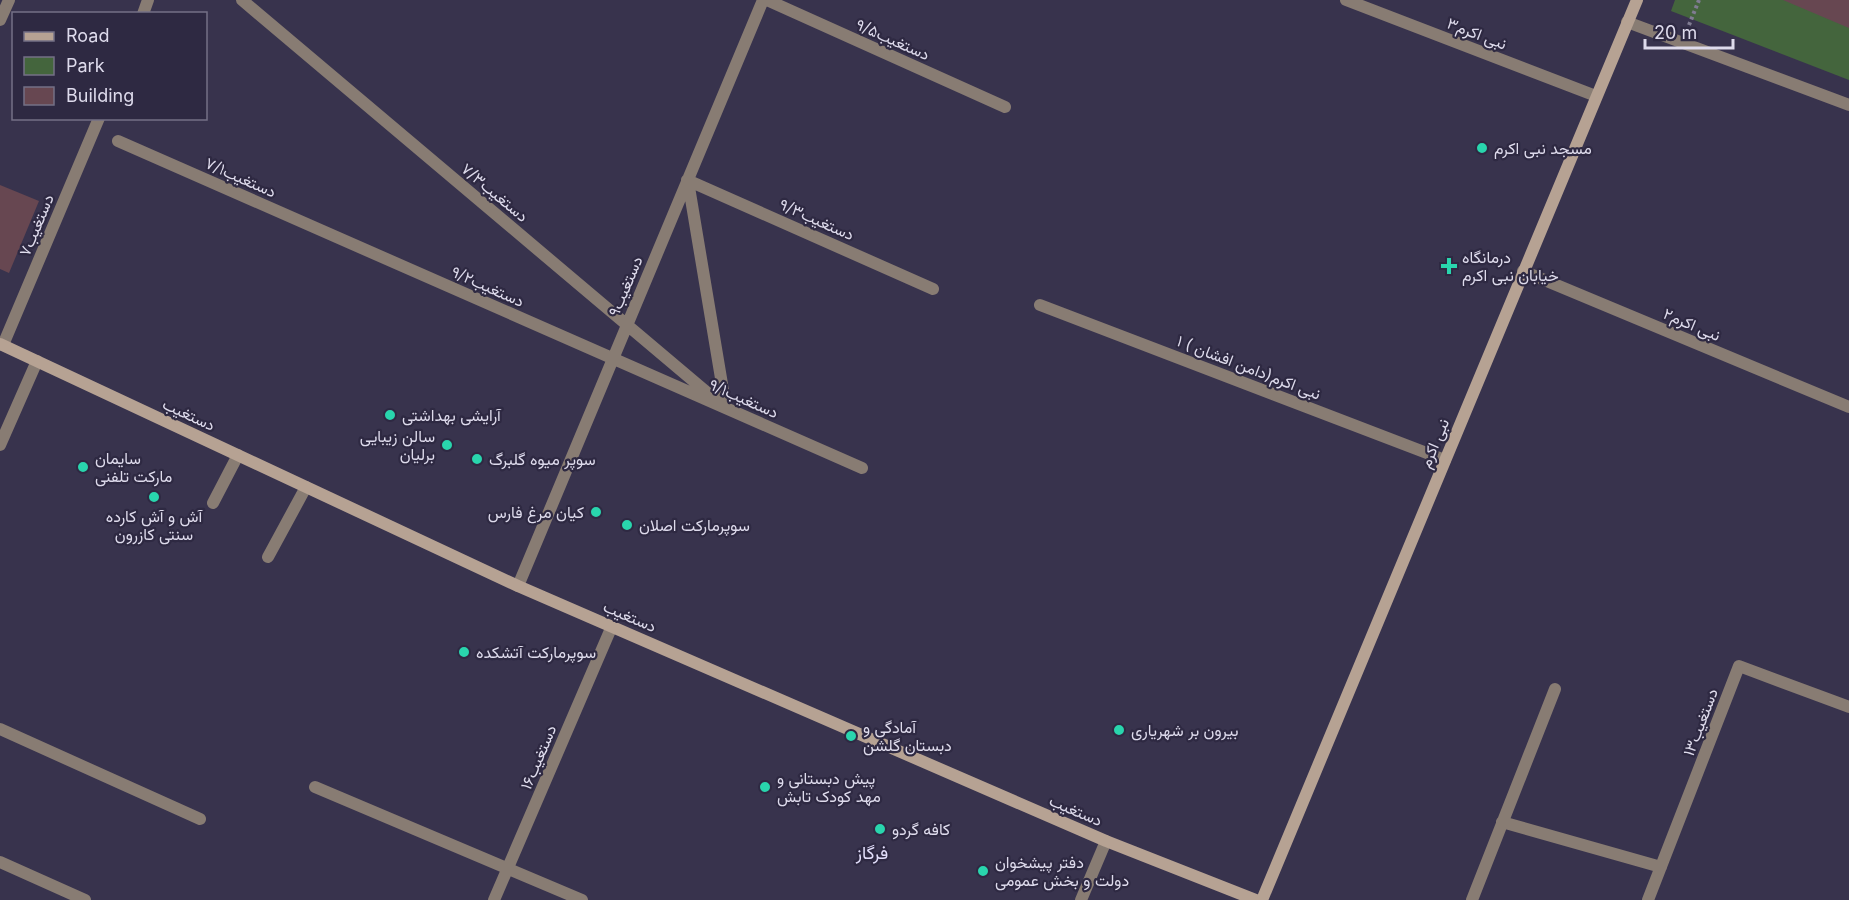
<svg xmlns="http://www.w3.org/2000/svg" width="1849" height="900" font-family="Inter,Vazirmatn,sans-serif">
	<style>
		.green { fill: #44653d }
		.building { fill: #674751 }
		.lines { fill: none; stroke-linecap: round; stroke-linejoin: round }
		.path { stroke: #807c92; stroke-width: 4; stroke-dasharray: 3 3; stroke-linecap: butt }
		.street { stroke: #887c73; stroke-width: 12 }
		.secondary { stroke: #b6a293; stroke-width: 12 }
		.poi-dot { fill: #29d5ad; stroke: #2e2942; stroke-width: 2 }
		.labels { text-anchor: middle; dominant-baseline: central; stroke-width: 4.5; stroke-linejoin: round; paint-order: stroke }
		.street-label { font-size: 16px; fill: #dedbec; stroke: #2e2942 }
		.poi-label { font-size: 16px; fill: #dedbec; stroke: #2e2942; text-anchor: start }
		.neighbourhood-label { font-size: 18px; fill: #e2defa; stroke: #2e2942 }
	</style>
	<rect width="100%" height="100%" fill="#38334d"/>
	<path class="green" d="M1675,0H1849V80L1671,11Z"/>
	<path class="building" d="M1783,0H1849V28Z
		M0,185L39,201L9,273L0,269Z"/>
	<g class="lines">
		<path class="path" d="M1689,25L1699,0"/>
		<path class="street" d="M242,0L716,400
			M767,0L1005,107
			M1346,0L1596,96
			M143,14L148,0
			M0,20L9,0
			M1627,22L1849,105
			M118,141L862,468
			M687,180L933,289
			M688,181L726,408
			M1523,271L1849,407
			M1040,305L1445,460
			M3,345L99,118
			M0,445L37,361
			M213,503L238,455
			M268,557L306,487
			M518,586L763,0
			M0,729L200,819
			M315,787L582,900
			M1502,822L1661,867
			M0,862L85,900
			M494,900L612,626
			M1081,900L1106,841
			M1472,900L1555,689
			M1648,900L1739,666L1849,707"/>
		<path class="secondary" d="M0,344L518,586L1106,841L1256,900
			M1262,900L1637,0"/>
	</g>
	<g class="poi-dot">
		<circle cx="1482" cy="148" r="6"/>
		<path d="M1446 257h6v6h6v6h-6v6h-6v-6h-6v-6h6z"/>
		<circle cx="390" cy="415" r="6"/>
		<circle cx="447" cy="445" r="6"/>
		<circle cx="477" cy="459" r="6"/>
		<circle cx="83" cy="467" r="6"/>
		<circle cx="154" cy="497" r="6"/>
		<circle cx="596" cy="512" r="6"/>
		<circle cx="627" cy="525" r="6"/>
		<circle cx="464" cy="652" r="6"/>
		<circle cx="1119" cy="730" r="6"/>
		<circle cx="851" cy="736" r="6"/>
		<circle cx="765" cy="787" r="6"/>
		<circle cx="880" cy="829" r="6"/>
		<circle cx="983" cy="871" r="6"/>
	</g>
	<g class="labels">
		<g class="street-label">
			<text transform="translate(1477 33) rotate(21)">نبی اکرم۳</text>
			<text transform="translate(893 39) rotate(24)">۹/۵دستغیب</text>
			<text transform="translate(241 177) rotate(24)">دستغیب۷/۱</text>
			<text transform="translate(495 192) rotate(40)">دستغیب۷/۳</text>
			<text transform="translate(817 219) rotate(24)">دستغیب۹/۳</text>
			<text transform="translate(36 225) rotate(-67)">دستغیب۷</text>
			<text transform="translate(488 286) rotate(24)">دستغیب۹/۲</text>
			<text transform="translate(625 286) rotate(-67)">دستغیب۹</text>
			<text transform="translate(1692 324) rotate(23)">نبی اکرم۲</text>
			<text transform="translate(1249 367) rotate(21)">۱ نبی اکرم(دامن افشان )</text>
			<text transform="translate(744 398) rotate(24)">دستغیب۹/۱</text>
			<text transform="translate(189 414) rotate(25)">دستغیب</text>
			<text transform="translate(1434 443) rotate(-67)">نبی اکرم</text>
			<text transform="translate(630 616) rotate(23)">دستغیب</text>
			<text transform="translate(1700 722) rotate(-69)">دستغیب۱۳</text>
			<text transform="translate(538 757) rotate(-67)">دستغیب۱۶</text>
			<text transform="translate(1076 810) rotate(23)">دستغیب</text>
		</g>
		<g class="poi-label">
			<text x="1494" y="148">مسجد نبی اکرم</text>
			<text x="1462" y="257">درمانگاه<tspan x="1462" dy="18">خیابان نبی اکرم</tspan></text>
			<text x="402" y="415">آرایشی بهداشتی</text>
			<text x="435" y="436" text-anchor="end">سالن زیبایی<tspan x="435" dy="18">برلیان</tspan></text>
			<text x="95" y="458">سایمان<tspan x="95" dy="18">مارکت تلفنی</tspan></text>
			<text x="489" y="459">سوپر میوه گلبرگ</text>
			<text x="584" y="512" text-anchor="end">کیان مرغ فارس</text>
			<text x="154" y="516" text-anchor="middle">آش و آش کارده<tspan x="154" dy="18">سنتی کازرون</tspan></text>
			<text x="639" y="525">سوپرمارکت اصلان</text>
			<text x="476" y="652">سوپرمارکت آتشکده</text>
			<text x="863" y="727">آمادگی و<tspan x="863" dy="18">دبستان گلشن</tspan></text>
			<text x="1131" y="730">بیرون بر شهریاری</text>
			<text x="777" y="778">پیش دبستانی و<tspan x="777" dy="18">مهد کودک تابش</tspan></text>
			<text x="892" y="829">کافه گردو</text>
			<text x="995" y="862">دفتر پیشخوان<tspan x="995" dy="18">دولت و بخش عمومی</tspan></text>
		</g>
		<g class="neighbourhood-label">
			<text x="872" y="852">فرگاز</text>
		</g>
	</g>
	<rect x="12" y="12" width="195" height="108" fill="#2e2942" stroke="#747086" stroke-width="1.5"/>
	<rect x="24" y="32" width="30" height="9" fill="#b6a293" stroke="#747086" stroke-width="1.5"/>
	<text x="66" y="42" font-size="18" fill="#dedbec">Road</text>
	<rect x="24" y="57" width="30" height="18" fill="#44653d" stroke="#747086" stroke-width="1.5"/>
	<text x="66" y="72" font-size="18" fill="#dedbec">Park</text>
	<rect x="24" y="87" width="30" height="18" fill="#674751" stroke="#747086" stroke-width="1.5"/>
	<text x="66" y="102" font-size="18" fill="#dedbec">Building</text>
	<path d="M1645 39v9h88v-9" fill="none" stroke="#dedbec" stroke-width="3"/>
	<text x="1654" y="39" font-size="18" fill="#dedbec" stroke="#2e2942" stroke-width="4.5" paint-order="stroke">20 m</text>
</svg>
